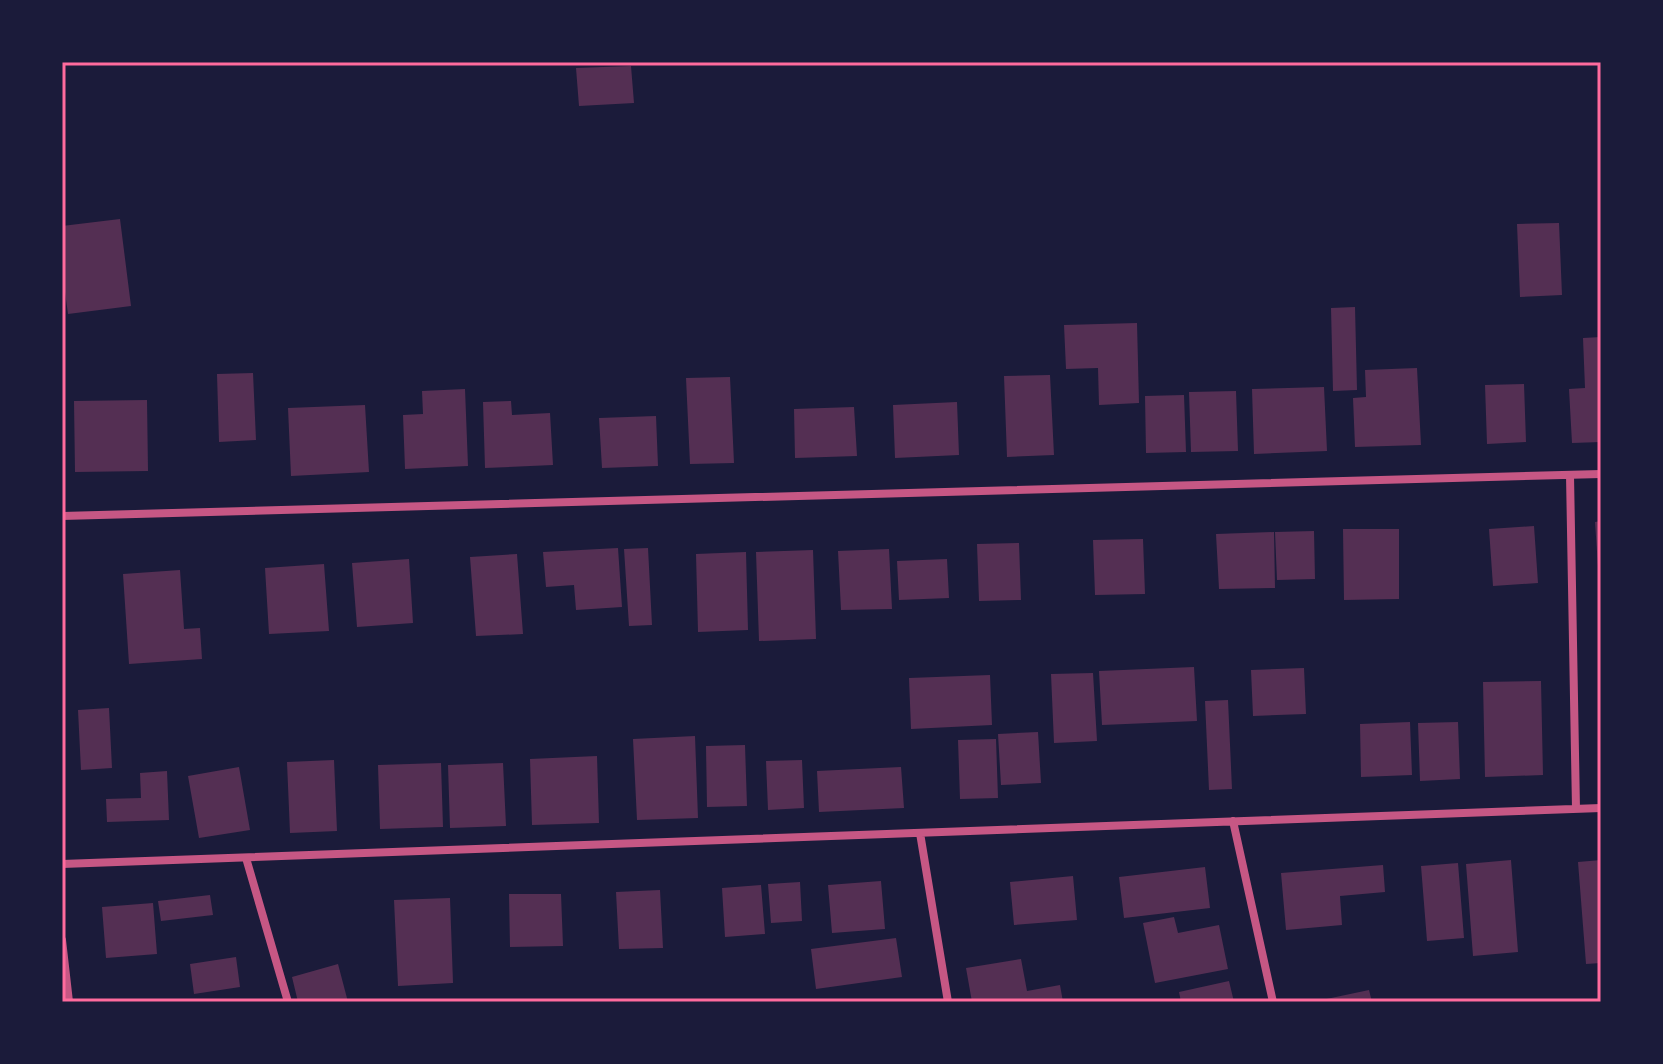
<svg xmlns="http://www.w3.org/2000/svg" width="1663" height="1064" font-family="'Libre Baskerville',serif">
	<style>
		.building { fill: #542f53 }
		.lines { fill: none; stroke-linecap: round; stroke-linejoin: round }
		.minor { stroke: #c65784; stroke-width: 8 }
		.neatline { fill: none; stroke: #ff6b9d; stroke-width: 3 }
	</style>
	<rect width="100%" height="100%" fill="#1b1b3a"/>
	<path class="building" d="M631,66L634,103L579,106L576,68Z
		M120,219L131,306L68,314L62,270V226Z
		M1559,223L1562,295L1520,297L1517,224Z
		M1355,307L1357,390L1333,391L1331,308Z
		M1137,323L1139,403L1099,405L1098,368L1066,369L1064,325Z
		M1601,337V442L1572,443L1569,389L1585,388L1583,338Z
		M1417,368L1421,445L1355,447L1353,398L1366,397L1365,370Z
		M253,373L256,440L219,442L217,374Z
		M1050,375L1054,455L1007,457L1004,376Z
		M730,377L734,463L690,464L686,378Z
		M1524,384L1526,442L1487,444L1485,385Z
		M1324,387L1327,451L1254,454L1252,389Z
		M465,389L468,466L405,469L403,415L423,414L422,391Z
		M1236,391L1238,451L1191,452L1189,392Z
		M1184,395L1186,452L1146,453L1145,396Z
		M147,400L148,471L75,472L74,401Z
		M511,401L512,415L550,413L553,465L485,468L483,402Z
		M957,402L959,455L895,458L893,405Z
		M365,405L369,472L291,476L288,408Z
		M854,407L857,456L795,458L794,409Z
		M656,416L658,466L602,468L599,418Z
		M1601,521V581H1599L1595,522Z
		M1534,526L1538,583L1493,586L1489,529Z
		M1343,529H1399V599L1344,600Z
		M1314,531L1315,579L1277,580L1275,532Z
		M1274,532L1275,588L1219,589L1216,534Z
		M1143,539L1145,594L1095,595L1093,540Z
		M1019,543L1021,600L979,601L977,544Z
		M618,548L622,607L576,610L574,585L546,587L543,552Z
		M648,548L652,625L629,626L624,549Z
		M889,549L892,609L841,610L838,551Z
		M813,550L816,639L759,641L756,552Z
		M746,552L748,630L698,632L696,554Z
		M517,554L523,634L476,636L470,557Z
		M409,559L413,623L357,627L352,563Z
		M947,559L949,598L899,600L897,561Z
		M324,564L329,631L269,634L265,568Z
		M180,570L184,629L200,628L202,659L129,664L123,574Z
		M1194,667L1197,721L1102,725L1099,671Z
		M1304,668L1306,714L1253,716L1251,670Z
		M1093,673L1097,741L1054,743L1051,674Z
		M990,675L992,725L911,729L909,678Z
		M1541,681L1543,775L1485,777L1483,682Z
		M1228,700L1232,789L1209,790L1205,701Z
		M109,708L112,768L81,770L78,710Z
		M1410,722L1412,775L1361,777L1360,724Z
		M1458,722L1460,779L1420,781L1418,723Z
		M1038,732L1041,783L1001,785L998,734Z
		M695,736L698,818L637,820L633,739Z
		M996,739L998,798L960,799L958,740Z
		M745,745L747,806L707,807L706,746Z
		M597,756L599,823L532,825L530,759Z
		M334,760L337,831L290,833L287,762Z
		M802,760L804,808L768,810L766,761Z
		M441,763L443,827L380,829L378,765Z
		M503,763L506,826L450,828L448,765Z
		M239,767L250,830L199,838L188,776Z
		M901,767L904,808L819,812L817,771Z
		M167,771L169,820L107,822L106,799L141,798L140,773Z
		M1511,860L1518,952L1473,956L1466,864Z
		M1601,860V963L1586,964L1578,862Z
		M1458,863L1464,938L1427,941L1421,866Z
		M1383,865L1385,892L1340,896L1342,925L1286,930L1281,873Z
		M1205,867L1210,908L1124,918L1119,877Z
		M1073,876L1077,920L1014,925L1010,882Z
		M881,881L885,929L832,933L828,885Z
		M800,882L802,921L771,923L768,884Z
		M761,885L765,934L725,937L722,888Z
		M660,890L663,948L619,949L616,892Z
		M509,894H561L563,946L510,947Z
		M210,895L213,915L161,921L158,901Z
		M450,898L453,983L398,986L394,900Z
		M153,903L157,954L106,958L102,907Z
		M1174,917L1178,933L1219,925L1228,969L1155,983L1143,923Z
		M896,938L902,977L816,989L811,949Z
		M236,957L240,987L194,994L190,964Z
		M1021,959L1027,991L1060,985L1063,1002H972L966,968Z
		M338,964L348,1002H298L292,977Z
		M1229,981L1234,1002H1181L1179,992Z
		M1369,990L1372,1002H1317V1001Z"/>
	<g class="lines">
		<path class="minor" d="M1570,475L1576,809
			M62,516L1601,474
			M1233,821L1273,1002
			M920,833L948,1002
			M246,858L288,1002
			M62,864L1601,808
			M62,940L69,1002"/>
	</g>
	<rect width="1663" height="1064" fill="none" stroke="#1b1b3a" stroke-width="128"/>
	<rect x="64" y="64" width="1535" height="936" class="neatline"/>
</svg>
